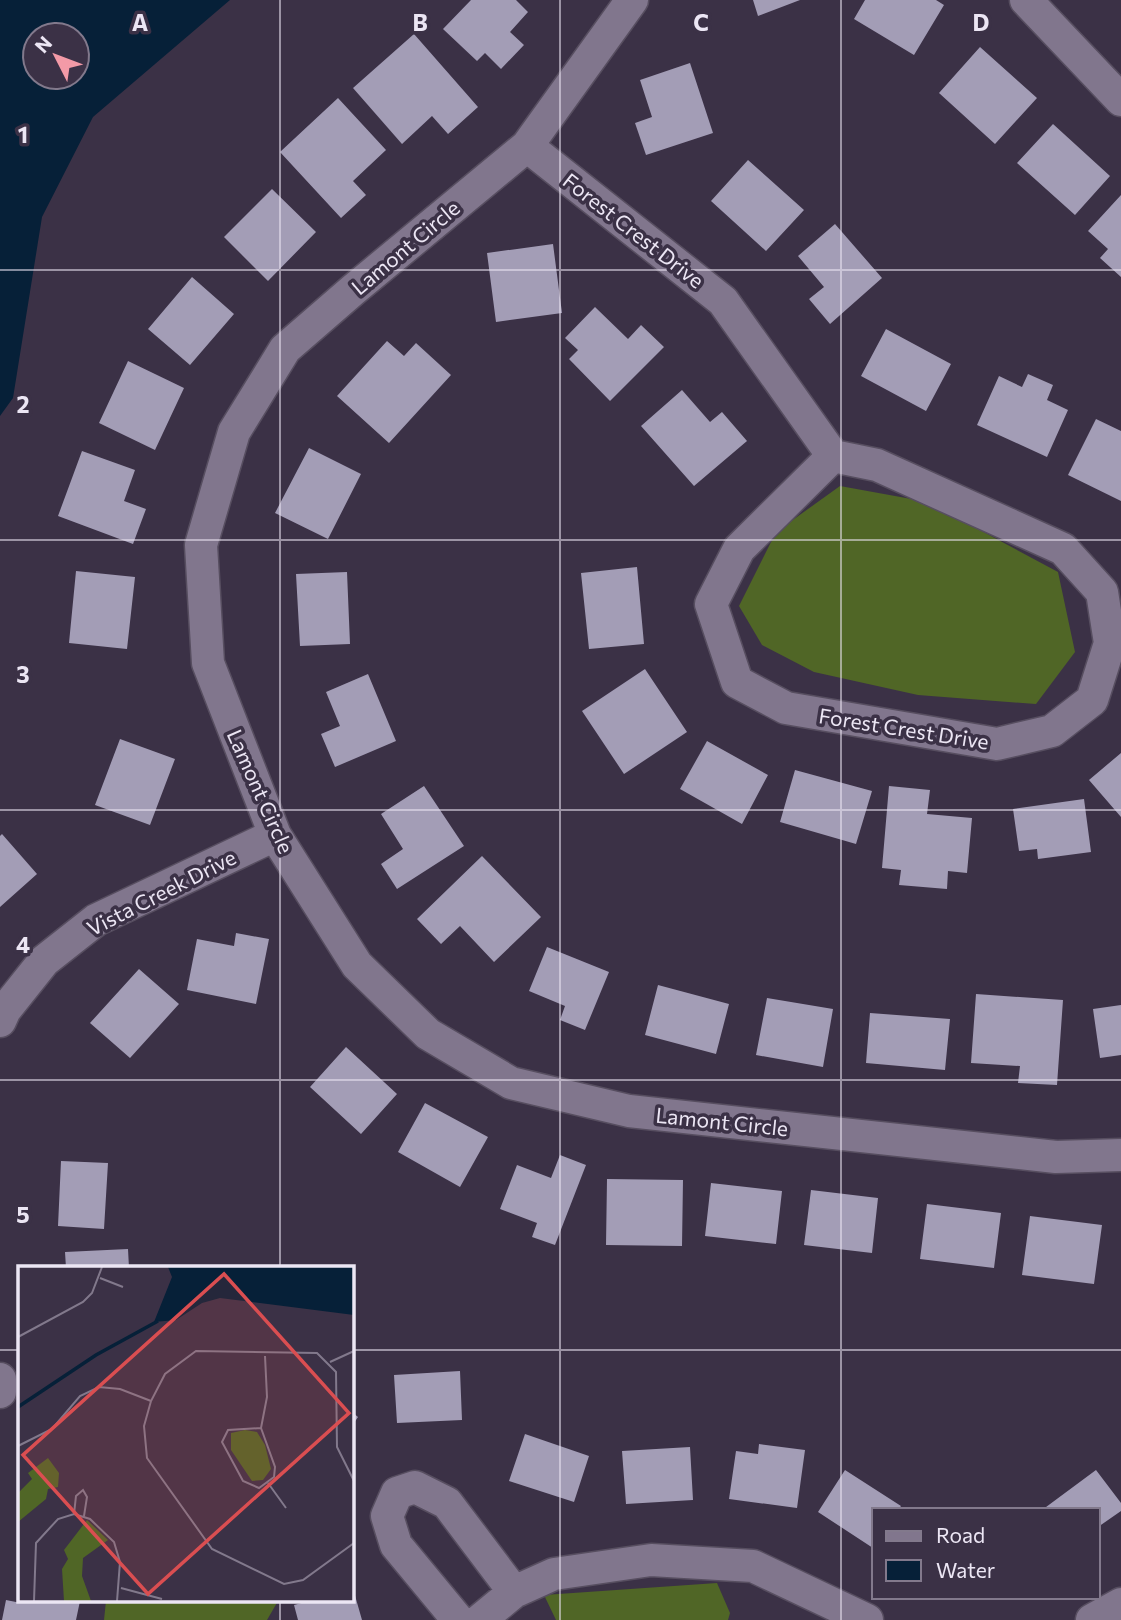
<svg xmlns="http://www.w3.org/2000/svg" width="1121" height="1620" font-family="Commissioner,sans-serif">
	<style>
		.forest { fill: #506626 }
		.water { fill: #062038; fill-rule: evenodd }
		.building { fill: #a39db6 }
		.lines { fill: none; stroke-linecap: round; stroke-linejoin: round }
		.street-casing { stroke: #574e60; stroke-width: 35 }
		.street { stroke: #81768d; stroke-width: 32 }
		.grid { fill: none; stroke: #ece6f4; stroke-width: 2; stroke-opacity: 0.55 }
		.labels { text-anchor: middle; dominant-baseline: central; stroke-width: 7; stroke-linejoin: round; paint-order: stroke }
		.street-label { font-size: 21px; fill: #ece6f4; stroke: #3b3146 }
		.inset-river { fill: none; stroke: #062038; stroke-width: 3.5 }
		.inset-road { fill: none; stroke: #82798c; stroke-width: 2 }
		.view { fill: #da4e51; fill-opacity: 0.15; stroke: #da4e51; stroke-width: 3.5 }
		.inset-edge { fill: none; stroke: #ece6f4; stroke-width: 3.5 }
		.grid-label { font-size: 23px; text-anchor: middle; font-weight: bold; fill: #ece6f4; stroke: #3b3146; stroke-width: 7; stroke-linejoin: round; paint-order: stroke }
	</style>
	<rect width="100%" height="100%" fill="#3b3146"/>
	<path class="forest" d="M840,486L928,502L1058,572L1075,652L1036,704L918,695L814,672L762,645L739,606L776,532Z
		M717,1583L730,1613L728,1620H556L544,1595Z
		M106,1601H278L267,1620H104Z"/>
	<path class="water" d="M0,0H230L93,117L42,217L13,398L0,416ZM35,35H77V77H35Z"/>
	<path class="building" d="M471,0H516L528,12L510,32L524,45L501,69L485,53L477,61L443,29Z
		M753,0H800L758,16Z
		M865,0H936L944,5L914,55L854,19Z
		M414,34L478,107L448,134L432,116L402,144L353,88Z
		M980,47L1037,98L995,144L939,93Z
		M690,63L713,133L646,155L635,123L652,117L640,80Z
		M338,98L386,150L353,181L366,195L341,218L280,152Z
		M1053,124L1110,176L1075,215L1017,163Z
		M748,160L804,210L766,251L711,201Z
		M272,189L316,232L268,281L224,237Z
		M1121,195V277L1100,258L1108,249L1088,231Z
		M835,224L882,278L830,324L809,299L824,287L798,256Z
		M553,244L562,313L496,322L487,253Z
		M192,277L234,314L190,365L148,329Z
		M595,307L628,339L641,325L664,347L610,401L569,359L578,350L565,338Z
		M886,329L951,364L926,411L861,376Z
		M387,341L404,356L416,343L451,375L389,443L337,396Z
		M128,361L184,388L155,450L99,423Z
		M1028,374L1053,385L1047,400L1068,410L1047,457L977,425L999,376L1022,387Z
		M682,390L710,422L722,412L747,441L694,486L641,426Z
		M1096,419L1121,431V501L1068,475Z
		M309,448L361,474L328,539L275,513Z
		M82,451L135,470L124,501L146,509L133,544L58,516Z
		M637,567L644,644L589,649L581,573Z
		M76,571L135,577L127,649L69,643Z
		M347,572L350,644L300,646L296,574Z
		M645,669L687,732L624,774L582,711Z
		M368,674L396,741L335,767L321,734L340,726L326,692Z
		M120,739L175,759L150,825L95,805Z
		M707,741L768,775L742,824L680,789Z
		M1121,753V817L1089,780Z
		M795,770L872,791L856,844L780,822Z
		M424,786L464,846L397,889L381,864L403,849L381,814Z
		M889,786L930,790L927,814L972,818L967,873L948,871L947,889L899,885L901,870L882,868Z
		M1084,799L1091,852L1038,859L1037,849L1019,851L1013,809Z
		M2,834L37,874L0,907V836Z
		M482,856L541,917L494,962L460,926L441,944L417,919Z
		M236,933L269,939L256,1004L187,990L197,939L234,946Z
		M547,947L609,972L585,1030L560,1020L565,1006L529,991Z
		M139,969L179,1004L130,1058L90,1023Z
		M658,985L729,1004L716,1054L645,1035Z
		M976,994L1063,1000L1057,1085L1018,1083L1020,1066L971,1063Z
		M767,998L833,1009L823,1067L756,1055Z
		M1121,1005V1055L1100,1058L1093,1009Z
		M870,1013L950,1019L945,1070L866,1063Z
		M346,1047L397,1094L361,1134L310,1087Z
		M425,1103L488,1137L460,1187L398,1152Z
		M560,1155L586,1165L555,1245L532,1237L537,1223L500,1209L517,1165L551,1178Z
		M61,1161L108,1163L104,1229L58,1226Z
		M607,1179L683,1180L682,1246L606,1245Z
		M711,1183L782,1191L776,1244L705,1236Z
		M811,1190L878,1198L872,1253L804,1245Z
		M927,1204L1001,1213L994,1268L920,1259Z
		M1030,1216L1102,1225L1094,1284L1022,1275Z
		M128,1249L129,1268H66L65,1252Z
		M460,1371L462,1420L397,1423L394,1375Z
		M352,1412L358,1417L352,1426Z
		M525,1434L589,1456L574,1502L509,1481Z
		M759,1444L805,1450L797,1508L729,1499L736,1451L758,1454Z
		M690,1447L693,1500L626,1504L622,1451Z
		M845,1470L901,1506L898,1510H874L873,1548L818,1512Z
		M1096,1470L1121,1503V1511L1098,1527V1510H1042Z
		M352,1585L362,1620H298L294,1605L309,1601H352Z
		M6,1600L21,1603L22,1601H80L76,1620H2Z"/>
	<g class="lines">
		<defs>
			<path id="street" d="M632,0L527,146L353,290L285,349L234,432L201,545L208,663L275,835L357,965L428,1034L511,1083L629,1111L1056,1157L1121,1155
				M1026,0L1121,100
				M527,146L723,301L833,456L739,549L711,604L737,682L786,708L997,744L1052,731L1092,700L1110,643L1102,592L1063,549L877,465L833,456
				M0,1021L5,1010L44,961L96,920L275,835
				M0,1379V1392
				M458,1620L396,1545L387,1516L397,1493L415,1487L447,1503L514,1592
				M480,1620L514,1592L554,1574L651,1560L753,1566L867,1620
				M1092,1620L1121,1604"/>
		</defs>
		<use href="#street" class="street-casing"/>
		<use href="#street" class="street"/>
	</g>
	<path class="grid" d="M280,0V1268M560,0V1620M841,0V1620M0,270H1121M0,540H1121M0,810H1121M0,1080H1121M0,1350H19M352,1350H1121M280,1601V1620"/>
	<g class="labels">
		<g class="street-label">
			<text transform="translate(634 230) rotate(38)">Forest Crest Drive</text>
			<text transform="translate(405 247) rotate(-40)">Lamont Circle</text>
			<text transform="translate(904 728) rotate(9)">Forest Crest Drive</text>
			<text transform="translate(261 791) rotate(66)">Lamont Circle</text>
			<text transform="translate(161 892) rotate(-27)">Vista Creek Drive</text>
			<text transform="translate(722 1121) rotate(6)">Lamont Circle</text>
		</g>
	</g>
	<g transform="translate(18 1266)">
		<rect width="336" height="336" fill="#3b3146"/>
		<path d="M227,164L239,166L247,179L253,203L245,214L234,215L213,184V167ZM30,192L41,207L40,221L30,223L28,233L0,256V227L14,213L10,207ZM69,254L90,274L65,292L64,310L73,335H46L44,303L50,293L46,284Z" fill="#506626"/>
		<path d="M150,1H336V49L202,32L184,37L158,54L136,56L154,11Z" fill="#062038"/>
		<path class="inset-river" d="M0,141L78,89L140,55"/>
		<path class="inset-road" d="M82,12L105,21M0,71L65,36L74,27L84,1M312,96L336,85M243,162L257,201L256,211L241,222L225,215L204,176L210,164L243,162L249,131L247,90M0,180L34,163L62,130L81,121L102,123L133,135M336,215L319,181L318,106L299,87L178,85L147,108L133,135L126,160L129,192L194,283L266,318L285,314L336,277M250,217L268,242M56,248L58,230L65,224L69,231L66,250M103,322L144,333M16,335L18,277L40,253L56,248L72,253L96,276L102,296L99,335"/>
		<path class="view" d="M206,8L331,147L130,328L5,189Z"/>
		<rect width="336" height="336" class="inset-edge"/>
	</g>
	<g class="grid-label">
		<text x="140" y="31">A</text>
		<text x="420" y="31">B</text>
		<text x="701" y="31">C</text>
		<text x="981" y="31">D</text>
		<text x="23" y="143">1</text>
		<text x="23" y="413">2</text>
		<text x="23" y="683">3</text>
		<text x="23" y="953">4</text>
		<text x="23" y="1223">5</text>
	</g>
	<rect x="872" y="1508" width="228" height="91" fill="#3b3146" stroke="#82798c" stroke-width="2"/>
	<rect x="886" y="1531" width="35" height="10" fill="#81768d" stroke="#82798c" stroke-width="2"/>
	<text x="936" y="1543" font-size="21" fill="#ece6f4">Road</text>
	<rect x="886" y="1560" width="35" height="21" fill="#062038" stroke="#82798c" stroke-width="2"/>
	<text x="936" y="1578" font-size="21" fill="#ece6f4">Water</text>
	<g transform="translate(56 56) rotate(312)"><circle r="33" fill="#3b3146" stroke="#82798c" stroke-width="2"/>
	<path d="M0-5L12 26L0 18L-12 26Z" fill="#f39aa7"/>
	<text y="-10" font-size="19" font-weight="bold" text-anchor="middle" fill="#ece6f4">N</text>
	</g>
</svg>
